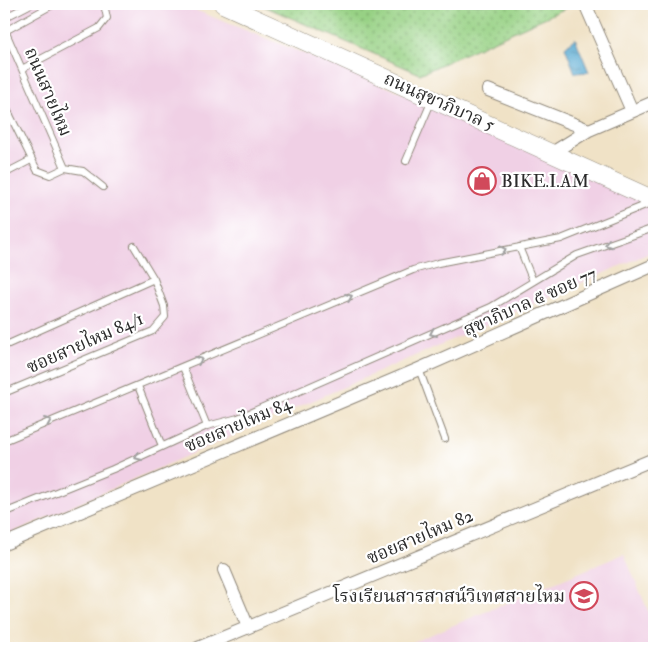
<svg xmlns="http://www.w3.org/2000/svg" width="658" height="652" font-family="'IM FELL Double Pica','Noto Serif Thai',serif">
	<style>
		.built { fill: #f0d0e5 }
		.grass { fill: url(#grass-dots); stroke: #617e58 }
		.water { fill: url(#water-ripples); stroke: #406a7e }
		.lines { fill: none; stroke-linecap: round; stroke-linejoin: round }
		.lane-casing { stroke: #8e8678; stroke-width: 8 }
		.street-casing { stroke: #8e8678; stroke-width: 14 }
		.secondary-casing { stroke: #8e8678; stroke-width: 19 }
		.lane { stroke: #fff; stroke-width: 6 }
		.street { stroke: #fff; stroke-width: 12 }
		.secondary { stroke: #fff; stroke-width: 18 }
		.oneway { stroke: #a0a0a0 }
		.labels { text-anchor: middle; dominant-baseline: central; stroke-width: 4.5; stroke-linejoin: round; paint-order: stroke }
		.street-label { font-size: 18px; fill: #2b2b2b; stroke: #fff }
		.poi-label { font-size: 18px; fill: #2b2b2b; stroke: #fff; text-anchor: start }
	</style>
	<defs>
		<pattern id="grass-dots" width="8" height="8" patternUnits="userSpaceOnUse" patternTransform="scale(1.25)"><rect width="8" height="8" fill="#97d184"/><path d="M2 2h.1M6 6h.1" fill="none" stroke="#7baa6c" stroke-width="1.8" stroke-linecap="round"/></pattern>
		<pattern id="water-ripples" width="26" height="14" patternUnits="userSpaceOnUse" patternTransform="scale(1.25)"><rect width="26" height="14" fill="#55a8d0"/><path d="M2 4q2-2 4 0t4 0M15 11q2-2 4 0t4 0" fill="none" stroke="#4789a9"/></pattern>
	</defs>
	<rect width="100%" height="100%" fill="#fff"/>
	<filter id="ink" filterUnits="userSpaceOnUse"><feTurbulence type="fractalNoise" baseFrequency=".02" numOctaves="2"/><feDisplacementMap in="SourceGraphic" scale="10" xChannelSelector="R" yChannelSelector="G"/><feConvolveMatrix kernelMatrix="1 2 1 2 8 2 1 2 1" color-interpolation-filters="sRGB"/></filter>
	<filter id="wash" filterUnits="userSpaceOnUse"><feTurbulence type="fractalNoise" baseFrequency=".0096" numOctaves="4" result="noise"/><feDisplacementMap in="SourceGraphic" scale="20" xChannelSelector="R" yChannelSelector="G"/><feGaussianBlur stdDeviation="1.12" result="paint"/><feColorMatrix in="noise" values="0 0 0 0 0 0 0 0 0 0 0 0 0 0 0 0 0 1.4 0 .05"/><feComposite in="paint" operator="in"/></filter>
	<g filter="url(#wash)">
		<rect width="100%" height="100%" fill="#f0e2c6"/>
		<path class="built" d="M4,4H180L552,153L654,200V251L4,536Z
			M624,554L651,618H654V648H399Z"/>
		<path class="grass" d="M259,4H575L420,74Z"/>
		<path class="water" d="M575,38L589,72L575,73L565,47Z"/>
	</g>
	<g filter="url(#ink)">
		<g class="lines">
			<defs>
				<path id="lane" d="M4,18L31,4
					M4,28L65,168L50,175L37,170L4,103
					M7,30L54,4
					M22,69L99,28L107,18L104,4
					M406,161L432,100
					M65,168L83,171L103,187
					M4,174L31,160
					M519,247L533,281
					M4,346L154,279L134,246
					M183,367L207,426
					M419,369L445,439
					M138,386L162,446
					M4,393L153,331L165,317L164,306L154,279
					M4,441L413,270L438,263L561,239L653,202
					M4,513L113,469L207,426L238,418L491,307L577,255L654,228
					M358,648L361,647"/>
				<path id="street" d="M586,6L632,111
					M488,90L589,130
					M552,153L589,130L654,102
					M4,544L419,369L654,265
					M224,570L248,627
					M198,648L654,459"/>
				<path id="secondary" d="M223,4L654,200"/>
			</defs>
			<use href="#lane" class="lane-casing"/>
			<use href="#street" class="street-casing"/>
			<use href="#secondary" class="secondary-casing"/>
			<use href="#lane" class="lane"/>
			<use href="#street" class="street"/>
			<use href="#secondary" class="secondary"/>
		</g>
		<defs><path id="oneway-chevron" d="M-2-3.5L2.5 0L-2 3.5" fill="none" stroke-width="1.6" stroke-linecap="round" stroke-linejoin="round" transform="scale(1.25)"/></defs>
		<g class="oneway">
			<use href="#oneway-chevron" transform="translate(608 244) rotate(161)"/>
			<use href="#oneway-chevron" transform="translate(503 250) rotate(-11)"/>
			<use href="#oneway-chevron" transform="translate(349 297) rotate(-23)"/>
			<use href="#oneway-chevron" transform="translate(433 333) rotate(156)"/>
			<use href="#oneway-chevron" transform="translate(199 360) rotate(-23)"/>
			<use href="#oneway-chevron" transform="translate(48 421) rotate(-23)"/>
			<use href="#oneway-chevron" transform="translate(138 457) rotate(155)"/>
		</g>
	</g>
	<defs>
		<symbol id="shop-ring" viewBox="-11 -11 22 22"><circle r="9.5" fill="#fff" stroke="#d1495b" stroke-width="1.5"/><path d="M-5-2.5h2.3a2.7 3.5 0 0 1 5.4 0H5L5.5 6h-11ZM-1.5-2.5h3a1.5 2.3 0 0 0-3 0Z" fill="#d1495b"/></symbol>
		<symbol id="school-ring" viewBox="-11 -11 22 22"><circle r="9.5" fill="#fff" stroke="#d1495b" stroke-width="1.5"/><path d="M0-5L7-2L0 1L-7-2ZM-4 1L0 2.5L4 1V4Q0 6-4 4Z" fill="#d1495b"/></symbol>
	</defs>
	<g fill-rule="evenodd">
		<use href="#shop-ring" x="466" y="165" width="32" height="32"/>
		<use href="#school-ring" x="568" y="580" width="32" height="32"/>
	</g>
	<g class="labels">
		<g class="street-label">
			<text transform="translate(48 92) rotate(67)">ถนนสายไหม</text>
			<text transform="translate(439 102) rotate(24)">ถนนสุขาภิบาล 5</text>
			<text transform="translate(530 302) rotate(-24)">สุขาภิบาล ๕ ซอย 77</text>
			<text transform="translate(85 343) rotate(-24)">ซอยสายไหม 84/1</text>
			<text transform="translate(238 425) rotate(-23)">ซอยสายไหม 84</text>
			<text transform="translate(420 537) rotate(-23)">ซอยสายไหม 82</text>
		</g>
		<g class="poi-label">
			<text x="501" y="181">BIKE.I.AM</text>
			<text x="565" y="596" text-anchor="end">โรงเรียนสารสาสน์วิเทศสายไหม</text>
		</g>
	</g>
	<rect width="658" height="652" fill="none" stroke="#fff" stroke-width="20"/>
</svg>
